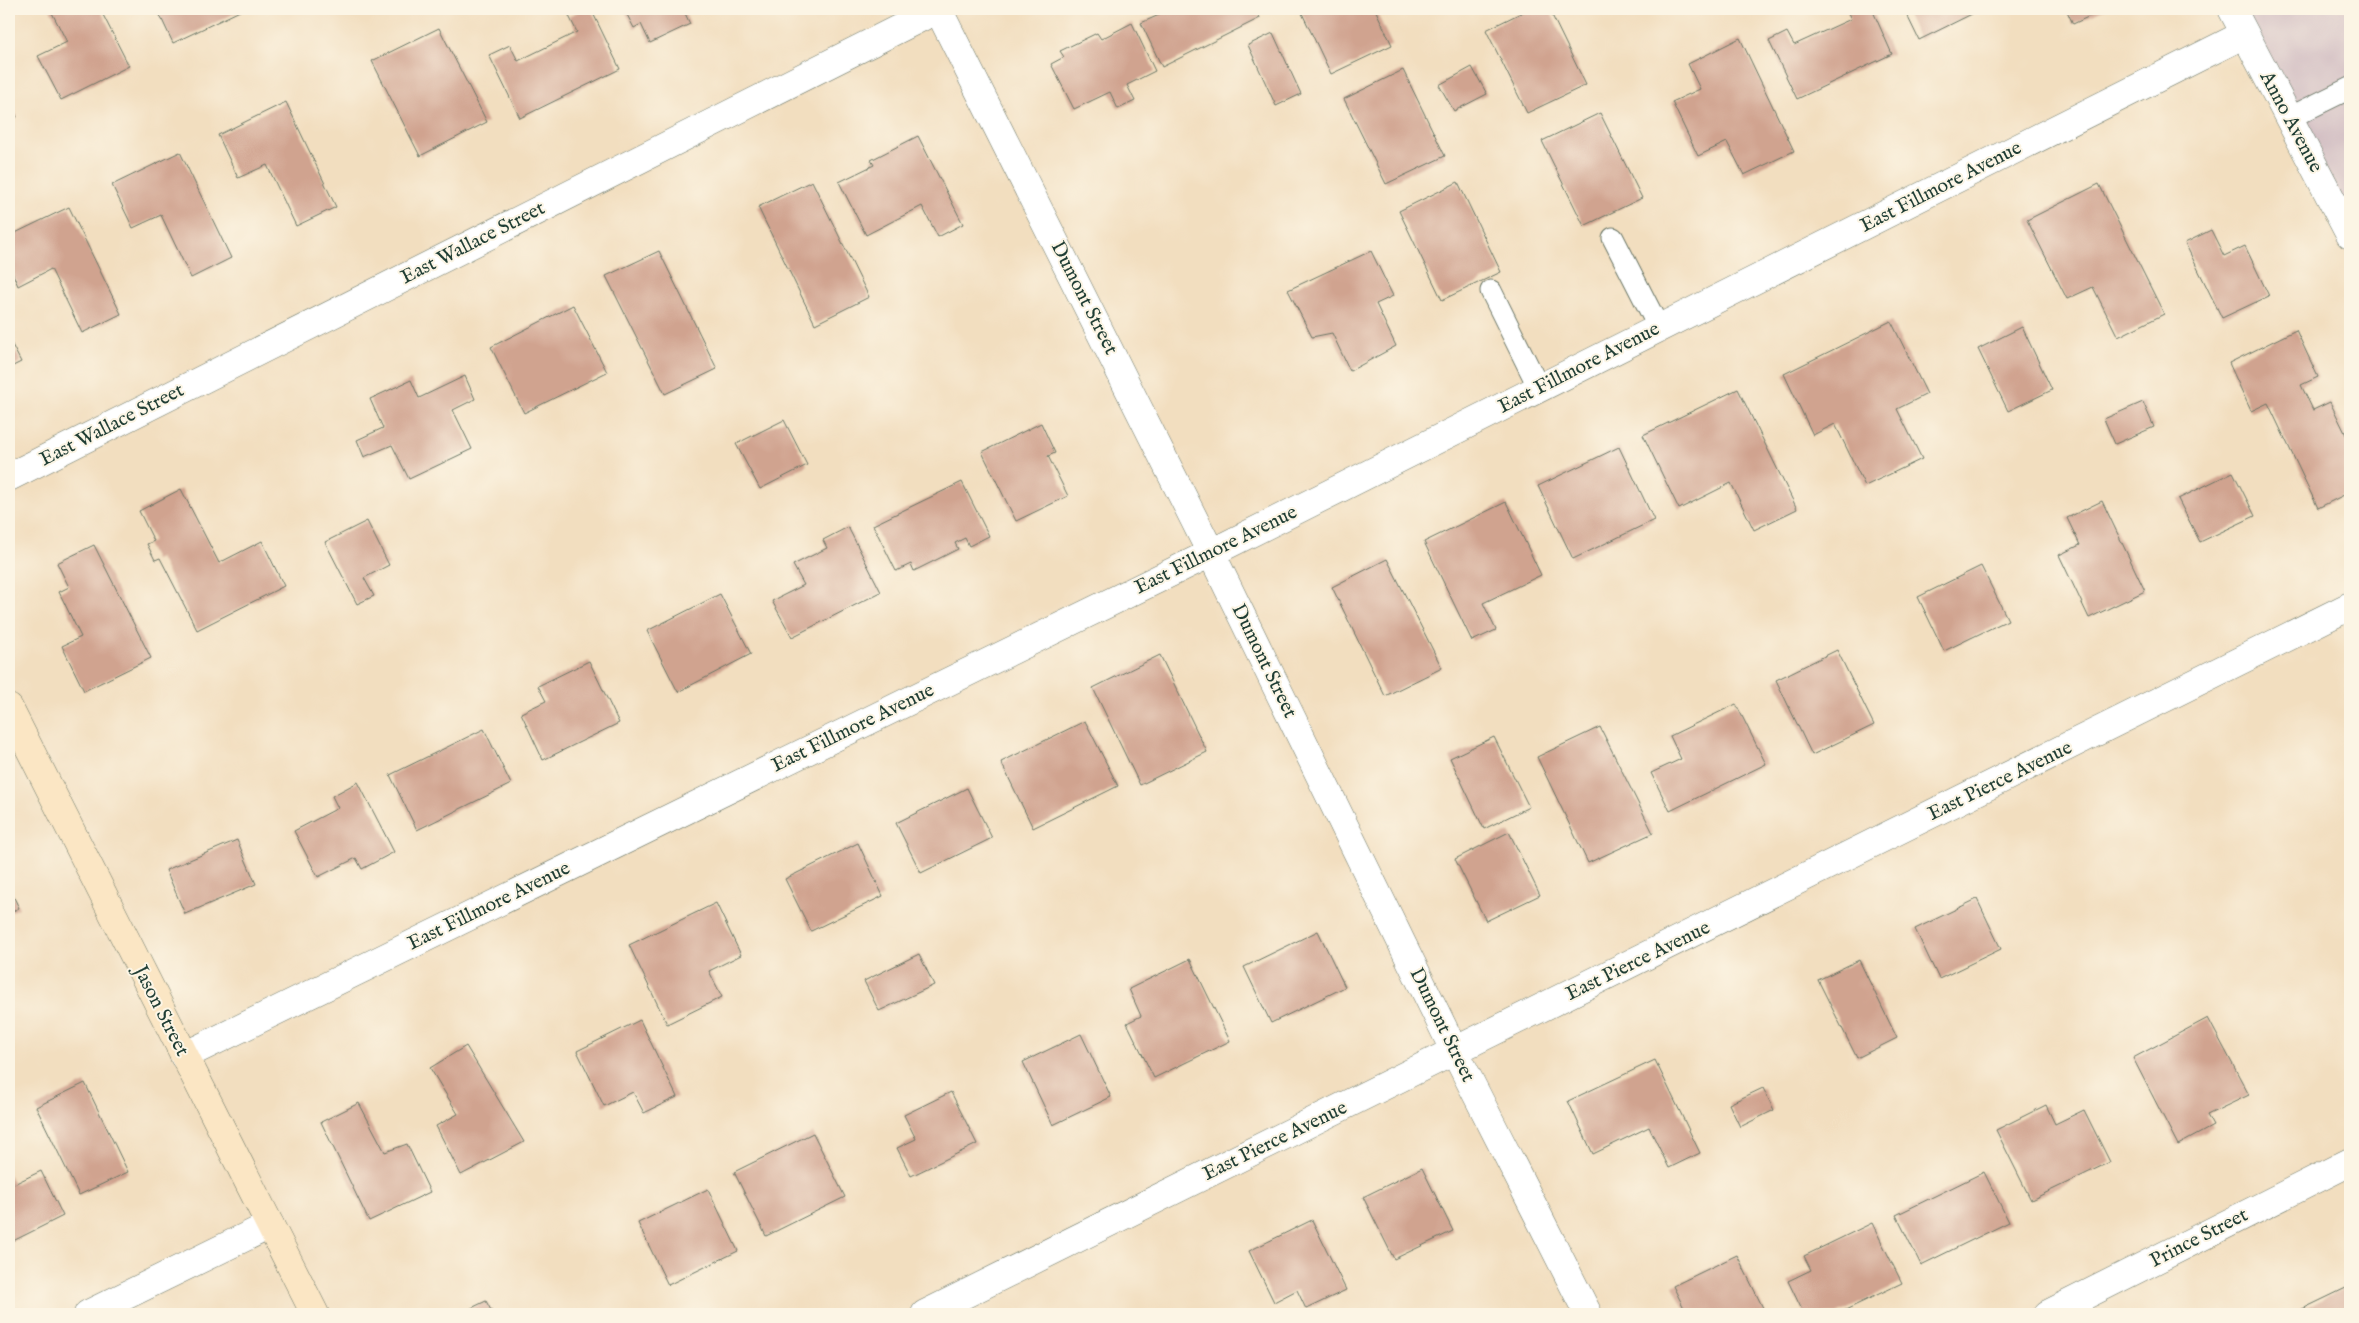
<svg xmlns="http://www.w3.org/2000/svg" width="2359" height="1323" font-family="'IM FELL English',serif">
	<style>
		.industrial { fill: #d2bec3 }
		.building { fill: #d0a38f }
		.lines { fill: none; stroke-linecap: round; stroke-linejoin: round }
		.lane-casing { stroke: #697565; stroke-width: 23 }
		.street-casing { stroke: #697565; stroke-width: 29 }
		.secondary-casing { stroke: #697565; stroke-width: 29 }
		.lane { stroke: #fff; stroke-width: 21 }
		.street { stroke: #fff; stroke-width: 28 }
		.secondary { stroke: #fbe6c4; stroke-width: 28 }
		.labels { text-anchor: middle; dominant-baseline: central; stroke-width: 4; stroke-linejoin: round; paint-order: stroke }
		.street-label { font-size: 20px; fill: #1f3d34; stroke: #fcf5e5 }
	</style>
	<rect width="100%" height="100%" fill="#fcf5e5"/>
	<filter id="ink" filterUnits="userSpaceOnUse"><feTurbulence type="fractalNoise" baseFrequency=".02" numOctaves="2"/><feDisplacementMap in="SourceGraphic" scale="10" xChannelSelector="R" yChannelSelector="G"/><feConvolveMatrix kernelMatrix="1 2 1 2 8 2 1 2 1" color-interpolation-filters="sRGB"/></filter>
	<filter id="wash" filterUnits="userSpaceOnUse"><feTurbulence type="fractalNoise" baseFrequency=".0096" numOctaves="4" result="noise"/><feDisplacementMap in="SourceGraphic" scale="20" xChannelSelector="R" yChannelSelector="G"/><feGaussianBlur stdDeviation="1.12" result="paint"/><feColorMatrix in="noise" values="0 0 0 0 0 0 0 0 0 0 0 0 0 0 0 0 0 1.4 0 .05"/><feComposite in="paint" operator="in"/></filter>
	<g filter="url(#wash)">
		<rect width="100%" height="100%" fill="#f2debf"/>
		<path class="industrial" d="M2236,9H2350V238Z"/>
		<g id="blocks">
			<path class="building" d="M50,9H100L129,66L61,100L38,56L67,42Z
				M157,9H244L173,43Z
				M583,9H591L620,69L520,118L489,55L510,45L518,61L577,32L569,16Z
				M624,9H683L690,24L650,43L641,24L634,28Z
				M1165,9H1256L1260,18L1162,67L1141,23L1159,15L1158,12Z
				M1300,9H1375L1392,45L1331,74Z
				M1529,9H1549L1586,85L1527,113L1486,30Z
				M1846,9H1872L1892,54L1797,99L1769,41L1787,32L1794,45L1851,19Z
				M1904,9H1982L1919,40Z
				M2066,9H2105L2073,24Z
				M1132,23L1155,71L1127,85L1135,101L1118,109L1110,92L1074,109L1051,64L1064,57L1060,51L1097,33L1101,39Z
				M439,28L487,122L420,156L372,61Z
				M1273,33L1301,94L1276,106L1248,45Z
				M1740,38L1794,151L1744,175L1727,142L1698,156L1672,102L1700,89L1688,64Z
				M1472,67L1487,94L1454,111L1439,85Z
				M1403,70L1445,156L1386,184L1344,99Z
				M9,101L17,117L9,121Z
				M286,102L336,207L296,226L267,165L238,178L218,135Z
				M1600,113L1642,198L1584,226L1542,141Z
				M918,136L963,224L938,237L922,206L866,235L839,182L874,165L871,160Z
				M180,152L231,258L191,278L161,215L133,228L112,185Z
				M812,181L869,297L815,324L758,207Z
				M1458,182L1501,272L1442,300L1399,211Z
				M2099,184L2164,314L2118,337L2093,287L2067,299L2027,220Z
				M69,207L121,314L82,333L51,269L18,286L9,265V236Z
				M2211,230L2224,256L2245,246L2269,296L2222,318L2185,243Z
				M659,251L717,369L665,394L606,276Z
				M1371,251L1393,296L1376,304L1396,346L1350,371L1332,333L1312,337L1288,290Z
				M573,305L607,372L524,413L491,347Z
				M1891,321L1927,394L1897,409L1922,459L1865,486L1835,424L1813,435L1784,374Z
				M2022,327L2052,390L2008,411L1978,349Z
				M2296,330L2318,377L2301,385L2313,410L2330,402L2350,443V492L2318,508L2268,403L2251,411L2229,363Z
				M9,339L21,362L9,368Z
				M465,376L475,399L453,410L472,449L409,479L392,445L364,457L357,440L383,428L370,399L411,380L419,398Z
				M1738,389L1797,509L1754,530L1731,483L1679,509L1643,435Z
				M2143,402L2154,427L2115,444L2104,419Z
				M784,420L807,465L760,489L736,444Z
				M1041,423L1055,453L1048,456L1068,496L1016,521L982,452Z
				M1619,447L1654,520L1573,559L1538,486Z
				M2233,472L2255,516L2200,542L2178,499Z
				M962,482L989,536L969,546L965,538L955,543L958,549L914,571L911,564L896,571L873,525Z
				M181,489L219,563L262,541L284,586L197,630L160,558L155,560L147,544L154,541L139,511Z
				M2102,501L2145,591L2089,618L2059,555L2080,545L2067,518Z
				M1506,502L1541,575L1483,603L1496,630L1472,641L1424,542Z
				M367,521L389,565L364,578L374,596L357,604L325,542Z
				M848,527L881,592L792,637L772,601L804,585L793,565L827,548L823,540Z
				M94,545L151,658L84,691L62,646L81,637L59,592L69,587L57,563Z
				M1387,559L1442,668L1385,696L1332,587Z
				M1981,566L2008,620L1944,651L1918,597Z
				M720,594L751,654L678,692L647,631Z
				M1837,650L1874,725L1812,755L1776,680Z
				M1160,655L1207,752L1140,785L1093,688Z
				M589,661L619,723L543,760L521,713L546,701L538,686Z
				M1736,704L1766,764L1670,811L1651,773L1681,759L1670,736Z
				M1085,721L1118,786L1033,828L1001,762Z
				M1600,727L1653,833L1588,863L1537,757Z
				M484,729L511,784L417,830L390,775Z
				M1494,737L1529,807L1484,829L1450,758Z
				M358,782L394,852L362,869L356,858L318,877L294,831L338,808L332,796Z
				M967,788L992,838L921,873L896,823Z
				M1509,832L1540,895L1486,921L1455,859Z
				M237,840L256,884L185,914L166,870Z
				M858,843L883,896L811,931L785,879Z
				M9,887L19,908L9,913Z
				M1977,899L2001,949L1939,979L1915,929Z
				M716,903L741,955L709,971L722,997L667,1024L629,945Z
				M1318,931L1345,987L1271,1023L1244,967Z
				M919,954L934,985L879,1011L864,981Z
				M1190,959L1230,1041L1154,1078L1127,1023L1141,1016L1129,989Z
				M1859,960L1897,1038L1857,1058L1818,980Z
				M2208,1018L2249,1095L2207,1115L2213,1126L2178,1145L2133,1058Z
				M640,1020L677,1097L644,1113L633,1092L604,1106L577,1051Z
				M1081,1034L1111,1097L1053,1125L1023,1062Z
				M466,1046L524,1142L461,1175L436,1126L458,1114L430,1068Z
				M1655,1060L1700,1153L1669,1168L1649,1127L1593,1154L1568,1101Z
				M85,1083L128,1172L79,1195L36,1107Z
				M1763,1088L1774,1110L1740,1127L1729,1104Z
				M951,1092L977,1144L911,1176L897,1148L916,1139L904,1115Z
				M359,1103L385,1152L407,1144L430,1192L369,1221L321,1122Z
				M2046,1105L2055,1124L2084,1110L2110,1162L2031,1200L1996,1130Z
				M813,1133L845,1197L766,1236L734,1172Z
				M1422,1168L1453,1231L1394,1259L1363,1197Z
				M41,1171L63,1216L9,1243V1174L14,1184Z
				M1984,1172L2009,1222L1921,1265L1896,1215Z
				M708,1189L738,1251L668,1285L638,1223Z
				M1312,1220L1346,1290L1306,1309L1297,1290L1274,1302L1249,1251Z
				M1872,1223L1902,1283L1837,1314H1804L1788,1281L1811,1270L1804,1256Z
				M1737,1255L1766,1314H1687L1673,1286Z
				M2350,1286V1314H2292Z
				M486,1301L493,1314H459Z"/>
		</g>
	</g>
	<g filter="url(#ink)">
		<use href="#blocks" fill-opacity="0" stroke="#697565" stroke-width="1"/>
		<g class="lines">
			<defs>
				<path id="lane" d="M2289,118L2350,88
					M1613,238L1659,328
					M1491,291L1539,388"/>
				<path id="street" d="M938,9L1211,553L1455,1052L1588,1314
					M2232,9L2350,235
					M9,477L938,9
					M184,1056L1211,553L2245,34
					M88,1314L270,1225
					M925,1314L2350,606
					M2048,1314L2350,1162"/>
				<path id="secondary" d="M9,708L315,1314"/>
			</defs>
			<use href="#lane" class="lane-casing"/>
			<use href="#street" class="street-casing"/>
			<use href="#secondary" class="secondary-casing"/>
			<use href="#lane" class="lane"/>
			<use href="#street" class="street"/>
			<use href="#secondary" class="secondary"/>
		</g>
	</g>
	<g class="labels">
		<g class="street-label">
			<text transform="translate(2291 122) rotate(62)">Anno Avenue</text>
			<text transform="translate(1941 187) rotate(-27)">East Fillmore Avenue</text>
			<text transform="translate(473 243) rotate(-27)">East Wallace Street</text>
			<text transform="translate(1084 298) rotate(63)">Dumont Street</text>
			<text transform="translate(1579 368) rotate(-27)">East Fillmore Avenue</text>
			<text transform="translate(112 425) rotate(-27)">East Wallace Street</text>
			<text transform="translate(1216 550) rotate(-26)">East Fillmore Avenue</text>
			<text transform="translate(1264 661) rotate(64)">Dumont Street</text>
			<text transform="translate(853 728) rotate(-26)">East Fillmore Avenue</text>
			<text transform="translate(2000 781) rotate(-26)">East Pierce Avenue</text>
			<text transform="translate(489 906) rotate(-26)">East Fillmore Avenue</text>
			<text transform="translate(1638 961) rotate(-26)">East Pierce Avenue</text>
			<text transform="translate(161 1011) rotate(63)">Jason Street</text>
			<text transform="translate(1442 1025) rotate(64)">Dumont Street</text>
			<text transform="translate(1275 1141) rotate(-26)">East Pierce Avenue</text>
			<text transform="translate(2199 1238) rotate(-27)">Prince Street</text>
		</g>
	</g>
	<rect width="2359" height="1323" fill="none" stroke="#fcf5e5" stroke-width="30"/>
</svg>
